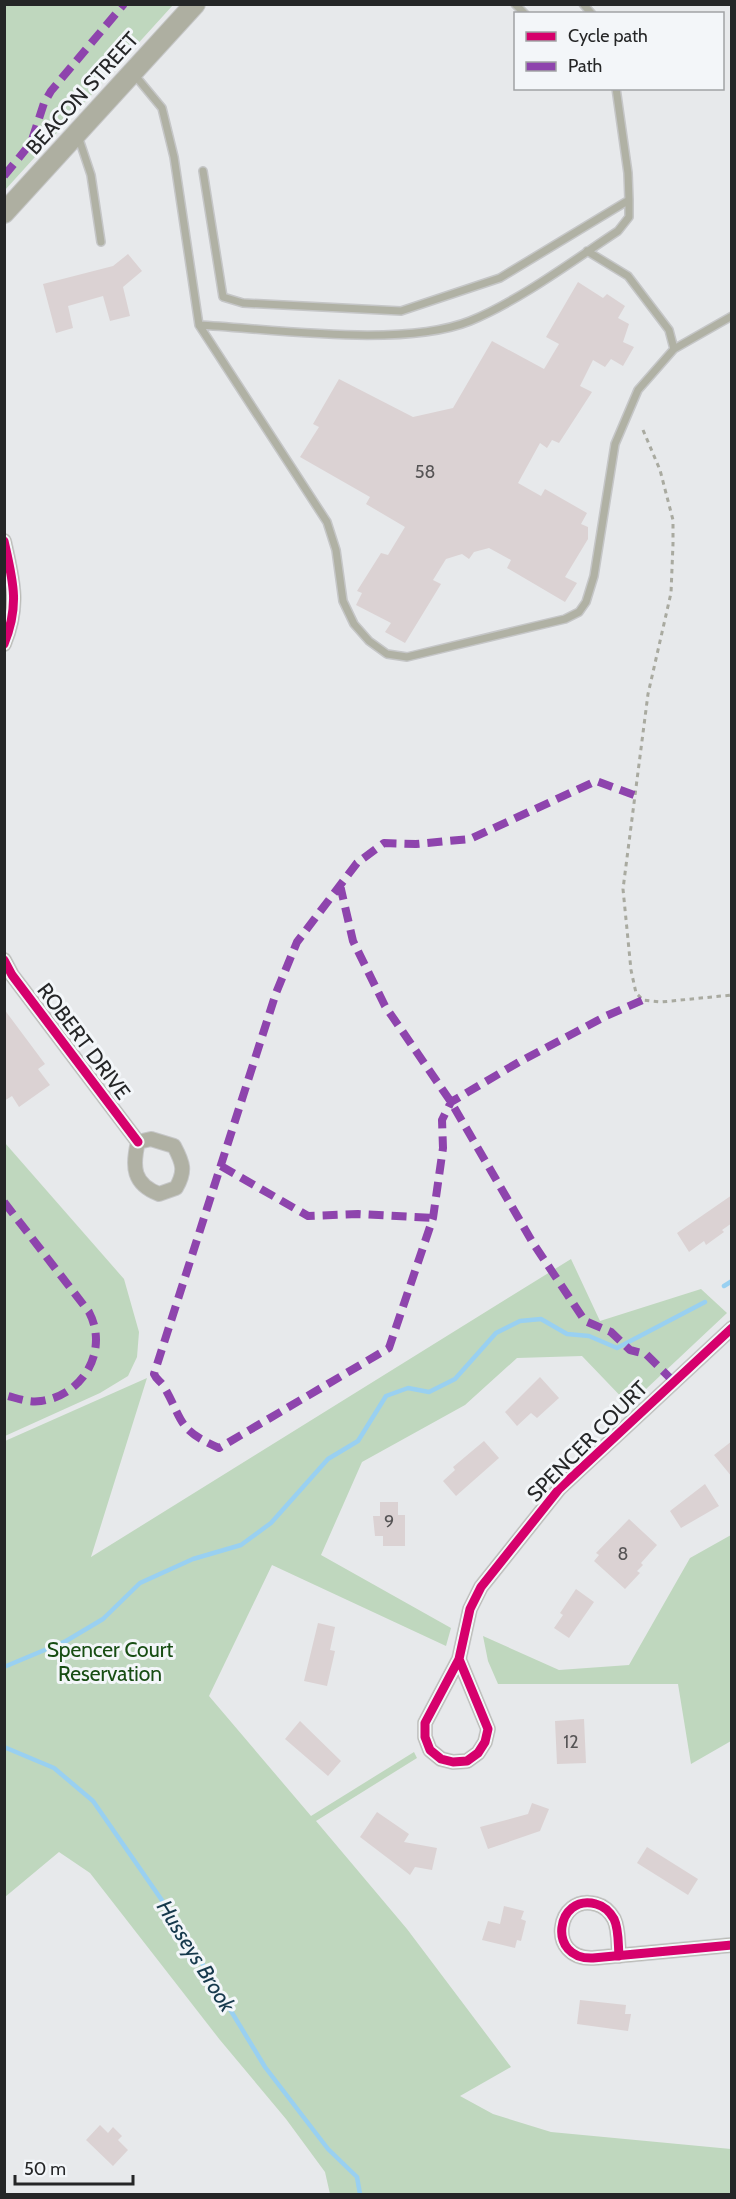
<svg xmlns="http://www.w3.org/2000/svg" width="736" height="2199" font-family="Cabin,sans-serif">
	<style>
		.green { fill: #bfd7be }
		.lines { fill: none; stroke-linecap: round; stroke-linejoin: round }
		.stream { stroke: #99d0f1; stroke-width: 4.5 }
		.building { fill: #dbd2d3 }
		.service-casing { stroke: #c5c6c7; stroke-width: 10 }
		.minor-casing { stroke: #c5c6c7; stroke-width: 16 }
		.secondary-casing { stroke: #c5c6c7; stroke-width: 22 }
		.path { stroke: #a9aaa0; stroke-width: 3; stroke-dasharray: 4.5 4.5; stroke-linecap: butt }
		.service { stroke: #b0b1a4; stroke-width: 7 }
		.minor { stroke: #b0b1a4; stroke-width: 14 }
		.secondary { stroke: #aeafa1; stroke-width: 20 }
		.quiet { stroke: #8e44ad; stroke-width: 8; stroke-dasharray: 15 8; stroke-linecap: butt }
		.cycleway-casing { stroke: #f3f6f9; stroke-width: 13 }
		.cycleway { stroke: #d6006c; stroke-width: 9 }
		.labels { text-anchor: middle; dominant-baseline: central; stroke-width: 6; stroke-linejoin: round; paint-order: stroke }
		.number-label { font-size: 18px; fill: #565455 }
		.street-label { font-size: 21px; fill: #252627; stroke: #f3f6f9 }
		.park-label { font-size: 21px; fill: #174d13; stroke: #f3f6f9 }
		.water-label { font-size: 22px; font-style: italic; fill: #16394c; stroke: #f3f6f9 }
	</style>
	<rect width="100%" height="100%" fill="#e7e9eb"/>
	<path class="green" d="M5,4L173,5L5,190L4,5Z
		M5,1143L124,1279L139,1332L137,1357L128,1376L100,1393L5,1436Z
		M571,1259L600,1321L701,1289L727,1313L629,1405L582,1356L517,1358L465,1405L362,1462L321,1555L451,1628L446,1646L272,1565L209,1696L311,1816L414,1752L417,1758L316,1821L407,1929L511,2067L460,2096L493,2114L551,2132L731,2149V2194H330L325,2172L286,2119L220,2040L90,1873L59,1852L5,1897V1441L147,1378L91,1557Z
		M731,1535V1741L691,1764L678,1684H498L488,1661L483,1636L559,1670L629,1665L690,1558Z"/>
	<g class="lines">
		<path class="stream" d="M724,1286L732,1281
			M4,1667L66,1641L103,1619L140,1583L193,1559L241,1545L271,1523L328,1459L358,1441L386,1396L408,1388L429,1392L455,1379L496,1333L520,1321L541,1319L567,1334L589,1336L617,1348L705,1302
			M4,1747L54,1768L93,1801L177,1922L265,2067L328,2149L357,2177L360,2194"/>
	</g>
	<path class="building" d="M128,254L142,271L123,287L130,316L110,321L103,296L68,306L73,328L56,333L43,284L113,266Z
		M578,282L603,298L607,294L625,306L618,318L629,324L623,342L634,347L623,366L611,359L605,367L593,360L580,386L592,392L559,443L552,440L547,448L540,443L518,483L541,496L545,489L587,513L581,524L588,527V539L565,577L577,583L565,602L507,568L511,560L489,548L474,552L469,559L462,554L446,559L433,580L441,584L405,643L385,632L391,623L356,605L362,593L357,591L381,553L388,555L405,527L366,504L370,497L300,457L319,427L313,424L339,379L413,417L453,408L492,341L544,369L559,344L546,337Z
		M4,1009L45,1064L38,1069L50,1085L19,1107L12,1096L4,1101Z
		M732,1195V1223L722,1230L724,1232L706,1245L704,1241L689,1252L677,1233Z
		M540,1377L559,1398L537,1418L531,1413L517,1426L505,1412Z
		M484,1441L499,1458L456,1496L443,1481L455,1470L453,1467Z
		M732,1441V1477L714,1455Z
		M705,1484L719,1506L681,1528L670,1511Z
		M380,1502H398V1515H405V1546H383V1536H375L373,1516H380Z
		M629,1519L657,1545L641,1563L643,1565L637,1571L640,1573L625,1589L594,1561L599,1555L596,1553Z
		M576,1589L594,1602L569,1638L554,1628L563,1615L560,1613Z
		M318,1623L335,1627L330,1650L335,1651L327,1686L304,1681Z
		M584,1719L586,1763L557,1764L555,1721Z
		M300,1721L341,1761L328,1776L285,1739Z
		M532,1803L549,1809L540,1831L488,1849L480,1827L528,1814Z
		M377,1812L409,1834L404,1842L437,1848L432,1870L415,1867L410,1875L360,1837Z
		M647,1847L698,1879L688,1895L637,1863Z
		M504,1906L524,1911L521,1919L526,1921L521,1941L517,1940L515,1948L482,1940L488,1921L500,1924Z
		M580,2000L626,2005L625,2014H631L628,2031L577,2024Z
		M100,2125L108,2133L113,2127L122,2136L118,2140L128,2150L113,2166L86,2140Z"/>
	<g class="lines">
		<defs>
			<path id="service" d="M515,4L525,14
				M583,4L592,14
				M133,73L162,108L174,157L199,325L327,522L336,550L343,601L354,624L369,641L387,654L407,657L565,619L579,612L586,602L594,576L615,444L638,390L674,349L732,316
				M78,136L91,175L101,242
				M203,171L223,297L243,303L401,311L500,278L629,200L628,173L616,88
				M587,251L628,276L669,330L674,349
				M199,325C273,329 403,348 470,321C519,301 574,260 618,231L629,217V200"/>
			<path id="minor" d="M4,541C13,581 20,605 4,644
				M4,960L12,975L138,1142
				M151,1139L174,1146C183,1163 186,1171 176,1188L159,1194C133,1184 132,1167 138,1142Z
				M459,1659L488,1729L485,1742L478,1753L467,1761L453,1762L441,1759L430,1750L425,1737V1723L459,1659L470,1609L481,1587L559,1489L732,1328
				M619,1956C618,1944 619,1929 614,1919C610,1912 604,1906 596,1904C556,1893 546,1960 593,1958L732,1945"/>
			<path id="secondary" d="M4,213L195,4"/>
		</defs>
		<use href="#service" class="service-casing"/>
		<use href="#minor" class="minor-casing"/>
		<use href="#secondary" class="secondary-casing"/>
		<path class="path" d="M643,430L660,470L673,520V544L671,593L648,694L623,889L631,970L636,993L643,1000L661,1002L732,995"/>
		<use href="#service" class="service"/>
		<use href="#minor" class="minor"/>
		<use href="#secondary" class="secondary"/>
		<path class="quiet" d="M4,176L31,143L44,103L51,91L124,4
			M634,795L596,781L470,839L416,844L384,843L357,863L297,942L276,993L154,1374C156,1379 160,1381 163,1385C184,1421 176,1429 219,1448L389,1348L433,1218L443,1148L442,1120L451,1102L519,1062L606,1016L643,1000
			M340,885L353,941L385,1006L451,1102L533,1243L585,1321L611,1332L630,1350L646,1354L673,1381
			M221,1166L308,1216L358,1214L433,1218
			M4,1202L89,1312C109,1350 84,1395 41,1401C28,1403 17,1398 4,1395"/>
		<defs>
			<path id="cycleway" d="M4,541C13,581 20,605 4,644
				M4,960L12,975L138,1142
				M459,1659L488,1729L485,1742L478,1753L467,1761L453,1762L441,1759L430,1750L425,1737V1723L459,1659L470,1609L481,1587L559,1489L732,1328
				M619,1956C618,1944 619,1929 614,1919C610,1912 604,1906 596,1904C556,1893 546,1960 593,1958L732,1945"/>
		</defs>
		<use href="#cycleway" class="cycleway-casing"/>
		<use href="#cycleway" class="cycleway"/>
	</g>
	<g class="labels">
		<g class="number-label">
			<text x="425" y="472">58</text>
			<text x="389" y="1522">9</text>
			<text x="623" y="1554">8</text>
			<text x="571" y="1742">12</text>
		</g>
		<g class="street-label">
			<text transform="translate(82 93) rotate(-48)">BEACON STREET</text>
			<text transform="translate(84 1041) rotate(53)">ROBERT DRIVE</text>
			<text transform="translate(587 1441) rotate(-45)">SPENCER COURT</text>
		</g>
		<g class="park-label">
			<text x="110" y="1649">Spencer Court<tspan x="110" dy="24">Reservation</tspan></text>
		</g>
		<g class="water-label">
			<text transform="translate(196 1956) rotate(58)">Husseys Brook</text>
		</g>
	</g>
	<rect width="736" height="2199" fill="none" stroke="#252627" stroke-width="12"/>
	<rect x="514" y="12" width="210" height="78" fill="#f3f6f9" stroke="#a1a3a5" stroke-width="1.5"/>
	<rect x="526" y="32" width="30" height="9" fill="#d6006c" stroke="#a1a3a5" stroke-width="1.5"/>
	<text x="568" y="42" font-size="18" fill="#252627">Cycle path</text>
	<rect x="526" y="62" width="30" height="9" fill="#8e44ad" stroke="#a1a3a5" stroke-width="1.5"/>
	<text x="568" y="72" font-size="18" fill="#252627">Path</text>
	<path d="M15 2175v9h118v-9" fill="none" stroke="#252627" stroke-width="3"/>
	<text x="24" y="2175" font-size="18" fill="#252627" stroke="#f3f6f9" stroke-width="4.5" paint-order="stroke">50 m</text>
</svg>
